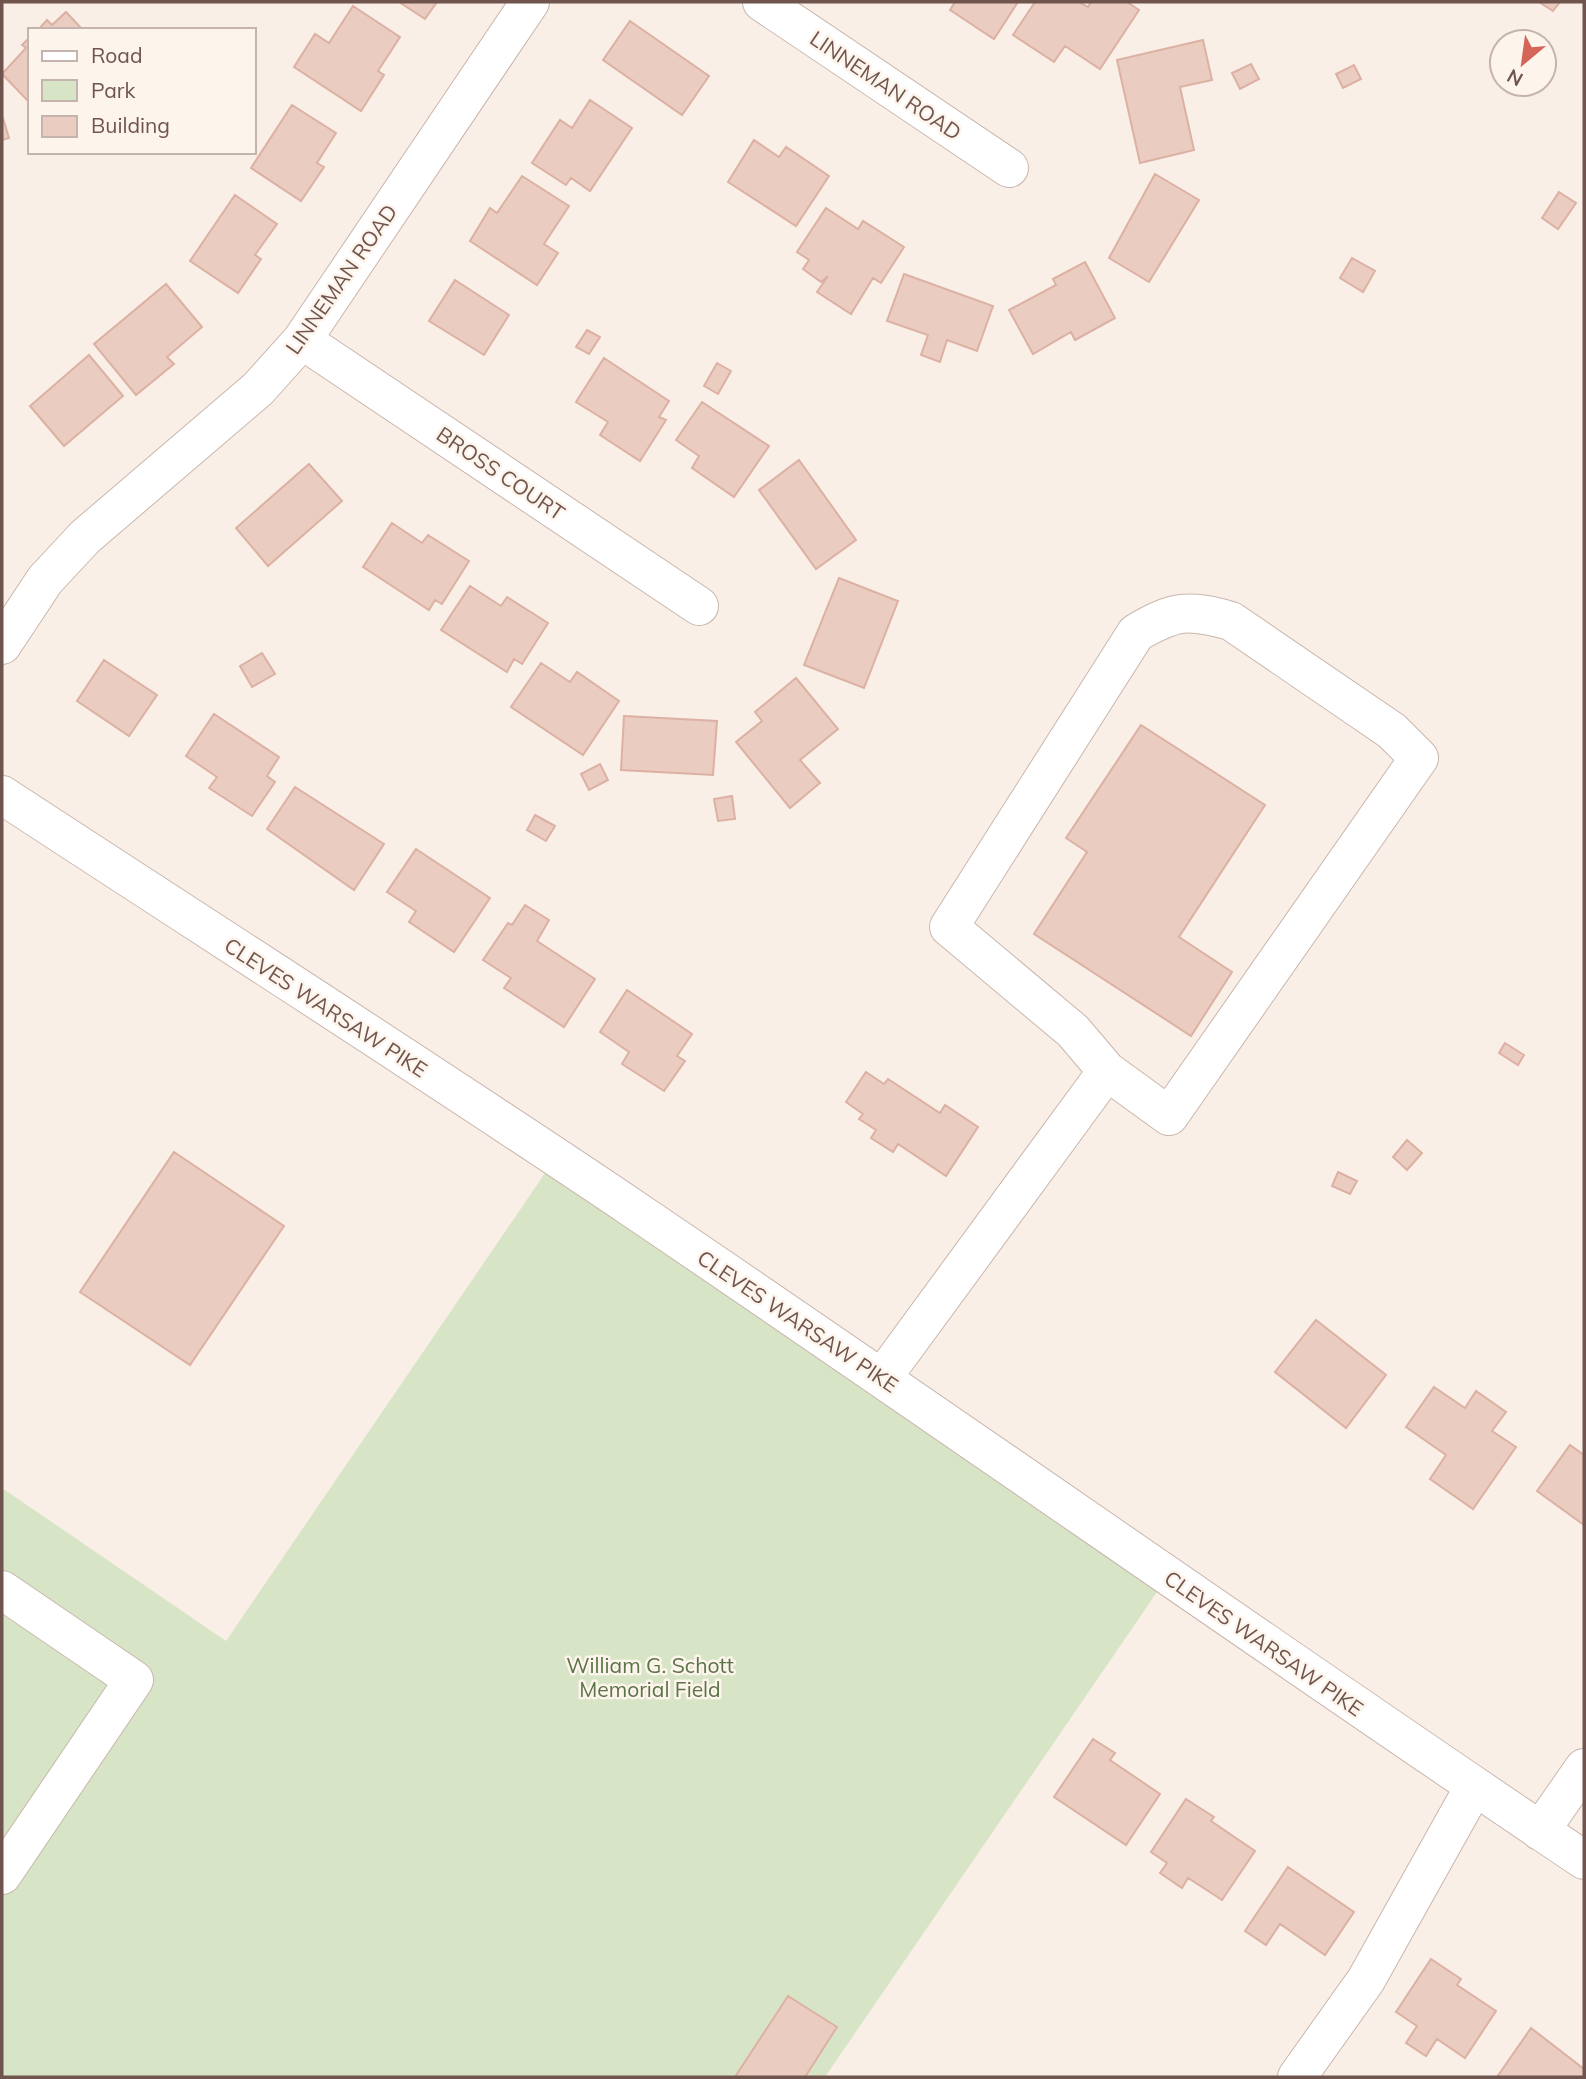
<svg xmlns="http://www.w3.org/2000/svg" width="1586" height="2079" font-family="Mulish,sans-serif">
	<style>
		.green { fill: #d7e5c6 }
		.building { fill: #ebccc1; stroke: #dcb1a3; stroke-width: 2 }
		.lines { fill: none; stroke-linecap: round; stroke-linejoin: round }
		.minor-casing { stroke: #c9b6ad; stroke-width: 40 }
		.minor { stroke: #fff; stroke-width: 38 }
		.labels { text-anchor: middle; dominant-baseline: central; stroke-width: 5; stroke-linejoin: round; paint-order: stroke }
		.street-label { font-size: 21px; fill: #6f554e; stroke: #fdf4ec }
		.park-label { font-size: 21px; fill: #5b7447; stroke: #fdf4ec }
	</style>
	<rect width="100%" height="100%" fill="#f9efe6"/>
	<path class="green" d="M556,1157L1168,1576L825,2077H2V1488L226,1641Z"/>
	<path class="building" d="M399,2H437L425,19Z
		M955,2H1018L994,39L950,10Z
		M1035,2H1079L1088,7L1091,2H1127L1139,10L1100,69L1065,46L1054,62L1013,35Z
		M1539,2H1560L1553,11Z
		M353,6L400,37L378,71L384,75L361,111L294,67L315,34L329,43Z
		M66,12L83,30H38L47,20L52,25Z
		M630,21L709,76L682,115L603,60Z
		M30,37V103L2,74L26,48L22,45Z
		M1203,40L1212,80L1180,87L1194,150L1140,163L1117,60Z
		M1251,64L1259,79L1240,89L1232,73Z
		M1354,65L1361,79L1343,88L1336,74Z
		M590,100L632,128L590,191L571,178L566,185L532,163L560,120L572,128Z
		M292,105L336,133L317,163L324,167L301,201L251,168Z
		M2,115L9,138L2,140Z
		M754,140L779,157L786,147L829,176L796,226L728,182Z
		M1155,174L1199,200L1149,282L1109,258Z
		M522,176L569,206L544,244L558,253L537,285L470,241L490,208L497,213Z
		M1559,192L1576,203L1558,229L1542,218Z
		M235,195L277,224L255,255L261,259L238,293L190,261Z
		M826,208L858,229L863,221L904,247L881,283L873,278L851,314L817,292L828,276L821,282L803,269L809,260L797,252Z
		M1352,258L1375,271L1363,292L1340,278Z
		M1085,262L1115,318L1075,340L1071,332L1033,354L1009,310L1056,285L1053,279Z
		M904,274L993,306L977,351L947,340L940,362L921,355L928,335L887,321Z
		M455,280L509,315L484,355L429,321Z
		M166,284L202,327L167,357L174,364L136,395L94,344Z
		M587,330L600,337L589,354L576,347Z
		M89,355L123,396L64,446L30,406Z
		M604,358L669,401L659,417L666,420L640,461L600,435L608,422L576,402Z
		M717,363L731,371L718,394L704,386Z
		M702,402L769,446L734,497L692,468L699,456L676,440Z
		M799,460L856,540L816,569L759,490Z
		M309,464L342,501L268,566L236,528Z
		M392,523L422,543L428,535L469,561L442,604L435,600L429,610L363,567Z
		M839,578L898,601L864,688L804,665Z
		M470,586L501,606L507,597L548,623L522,664L514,659L507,672L441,630Z
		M262,653L275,674L252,687L240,666Z
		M104,660L157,695L129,736L77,701Z
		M541,663L570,682L577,672L619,701L583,755L511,707Z
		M796,678L838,729L800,760L820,783L790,808L736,742L762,721L755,712Z
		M214,714L279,757L267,776L275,782L252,816L209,788L217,777L186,756Z
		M624,716L717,721L713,775L621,770Z
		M1141,725L1265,805L1179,937L1232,972L1191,1036L1034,934L1087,852L1066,838Z
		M600,764L608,780L589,790L581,774Z
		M295,787L384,844L354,890L267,829Z
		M732,796L735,819L718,821L714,799Z
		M535,815L555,826L546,841L527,830Z
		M416,849L490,898L454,952L409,922L416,911L387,892Z
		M525,905L549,920L537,941L595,979L564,1027L504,988L511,978L483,960L508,923L512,925Z
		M627,990L692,1034L677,1056L685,1061L664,1091L622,1064L629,1052L600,1032Z
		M1505,1043L1524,1055L1518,1065L1499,1053Z
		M866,1072L884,1084L888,1079L940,1113L945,1105L978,1127L946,1176L898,1144L893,1152L871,1138L876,1130L859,1119L863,1114L846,1102Z
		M1407,1140L1422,1153L1407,1170L1393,1157Z
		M174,1152L284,1226L190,1365L80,1292Z
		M1338,1172L1357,1181L1350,1194L1332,1186Z
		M1316,1320L1386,1375L1346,1428L1275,1372Z
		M1434,1387L1465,1408L1476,1391L1506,1412L1492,1431L1516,1447L1473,1509L1430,1479L1446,1455L1406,1427Z
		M1570,1445L1584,1455V1525L1537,1491Z
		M1093,1739L1115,1753L1110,1760L1160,1794L1126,1845L1054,1797Z
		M1186,1799L1214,1817L1211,1821L1255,1851L1222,1900L1188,1878L1182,1888L1160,1873L1167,1863L1151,1852Z
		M1288,1867L1354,1912L1325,1955L1280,1924L1266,1945L1245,1931Z
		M1431,1959L1461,1979L1457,1985L1496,2011L1465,2058L1437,2039L1426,2056L1406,2043L1417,2026L1396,2012Z
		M788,1996L837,2027L805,2077H735Z
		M1531,2028L1584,2069V2077H1497Z"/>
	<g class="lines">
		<defs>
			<path id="minor" d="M762,2L1009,168
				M302,340L699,606
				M2,645L45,580L85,537L258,389L302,340L530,2
				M2,795C213,933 426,1069 635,1210C953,1425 1266,1646 1584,1860
				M882,1378L1107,1071L1169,1116L1419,758L1392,731L1231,621C1188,609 1175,610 1136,633L949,927L1073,1031L1107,1071
				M2,1590L134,1680L2,1875
				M1540,1831L1584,1768
				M1297,2077L1366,1980L1474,1787"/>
		</defs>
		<use href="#minor" class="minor-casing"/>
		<use href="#minor" class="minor"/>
	</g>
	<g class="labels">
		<g class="street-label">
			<text transform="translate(886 85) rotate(34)">LINNEMAN ROAD</text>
			<text transform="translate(341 279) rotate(-55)">LINNEMAN ROAD</text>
			<text transform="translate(501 473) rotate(34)">BROSS COURT</text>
			<text transform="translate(326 1007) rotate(33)">CLEVES WARSAW PIKE</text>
			<text transform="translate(798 1321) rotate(34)">CLEVES WARSAW PIKE</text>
			<text transform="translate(1264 1643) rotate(35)">CLEVES WARSAW PIKE</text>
		</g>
		<g class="park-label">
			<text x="650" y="1665">William G. Schott<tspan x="650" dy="24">Memorial Field</tspan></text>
		</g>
	</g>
	<rect width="1586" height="2079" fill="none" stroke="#6f554e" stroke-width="7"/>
	<rect x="28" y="28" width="228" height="126" fill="#fdf4ec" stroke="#c4b4ad" stroke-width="2"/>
	<rect x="42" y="51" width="35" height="10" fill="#ffffff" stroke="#c4b4ad" stroke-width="2"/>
	<text x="91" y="63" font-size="21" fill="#6f554e">Road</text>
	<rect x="42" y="80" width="35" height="21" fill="#d7e5c6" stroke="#c4b4ad" stroke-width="2"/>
	<text x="91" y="98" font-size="21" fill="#6f554e">Park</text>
	<rect x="42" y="116" width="35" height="21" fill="#ebccc1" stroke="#c4b4ad" stroke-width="2"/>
	<text x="91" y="133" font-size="21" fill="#6f554e">Building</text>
	<g transform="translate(1523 63) rotate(209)"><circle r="33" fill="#fdf4ec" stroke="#c4b4ad" stroke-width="2"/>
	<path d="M0-5L12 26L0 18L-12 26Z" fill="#d56459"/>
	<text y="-10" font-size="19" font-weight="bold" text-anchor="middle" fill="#6f554e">N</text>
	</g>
</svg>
